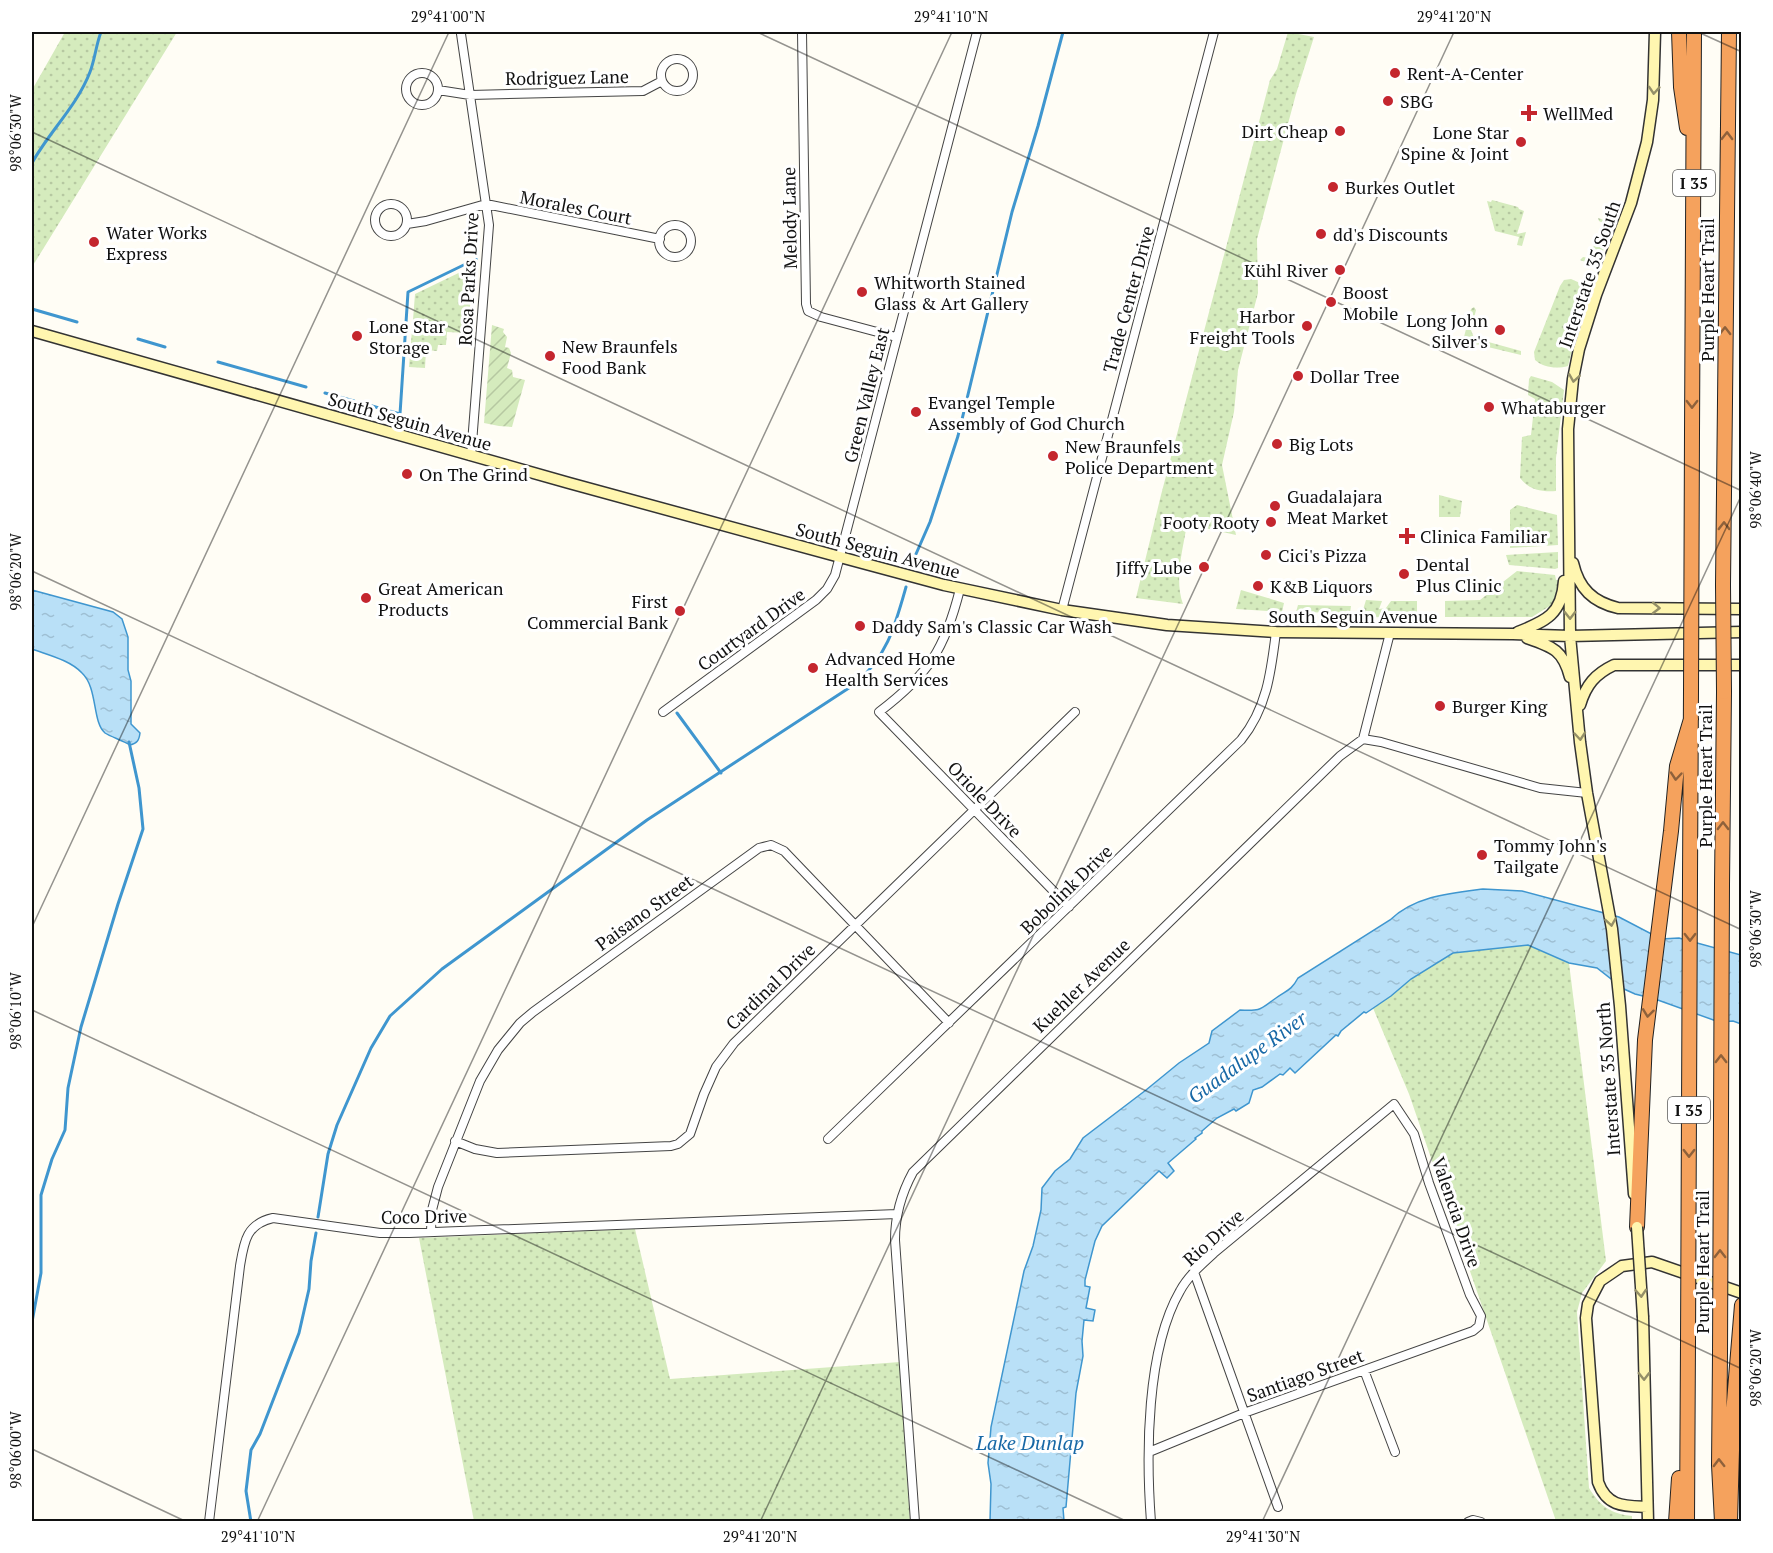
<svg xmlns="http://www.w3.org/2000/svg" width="1773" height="1553" font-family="'PT Serif',serif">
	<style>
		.grass { fill: url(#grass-dots) }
		.garden { fill: url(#garden-furrows) }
		.water { fill: url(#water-ripples); stroke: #3f96cf; stroke-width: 1.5 }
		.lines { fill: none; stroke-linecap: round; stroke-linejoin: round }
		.stream { stroke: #3f96cf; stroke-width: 3 }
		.street-casing { stroke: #444; stroke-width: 10 }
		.secondary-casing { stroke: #333; stroke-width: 13 }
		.highway-casing { stroke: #222; stroke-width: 16 }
		.street { stroke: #fff; stroke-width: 8 }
		.secondary { stroke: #fff6b0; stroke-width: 10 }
		.highway { stroke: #f5a25d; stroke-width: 14 }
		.secondary-bridge-casing { stroke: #333; stroke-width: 13; stroke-linecap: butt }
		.highway-bridge-casing { stroke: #222; stroke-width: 16; stroke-linecap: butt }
		.secondary-bridge { stroke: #fff6b0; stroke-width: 10 }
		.highway-bridge { stroke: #f5a25d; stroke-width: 14 }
		.oneway { stroke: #948f68 }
		.oneway2 { stroke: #8e613b }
		.ticks { fill: none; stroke: #111; stroke-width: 1.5; stroke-opacity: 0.45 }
		.poi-dot { fill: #c4262e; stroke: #fff; stroke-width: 2 }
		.labels { text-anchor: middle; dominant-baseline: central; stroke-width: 6; stroke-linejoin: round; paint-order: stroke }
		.shield { fill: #fff; stroke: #585858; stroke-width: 1.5 }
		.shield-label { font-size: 16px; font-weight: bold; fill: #111 }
		.poi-label { font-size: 18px; fill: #111; stroke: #fff; text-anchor: start }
		.street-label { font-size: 18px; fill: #111; stroke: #fff }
		.water-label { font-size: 20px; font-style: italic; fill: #1768a6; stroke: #fff }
		.neatline { fill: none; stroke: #111; stroke-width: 2 }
		.ticks-label { font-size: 15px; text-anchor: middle; fill: #111 }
	</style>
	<defs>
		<pattern id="grass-dots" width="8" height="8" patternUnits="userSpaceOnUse" patternTransform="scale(1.5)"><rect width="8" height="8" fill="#d5ebbd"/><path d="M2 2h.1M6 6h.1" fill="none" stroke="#b6c8a1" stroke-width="1.8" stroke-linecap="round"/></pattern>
		<pattern id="garden-furrows" width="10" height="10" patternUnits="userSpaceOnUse" patternTransform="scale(1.5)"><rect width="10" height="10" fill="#d5ebbd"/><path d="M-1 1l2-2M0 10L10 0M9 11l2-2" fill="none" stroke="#b6c8a1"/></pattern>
		<pattern id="water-ripples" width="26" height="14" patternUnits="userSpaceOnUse" patternTransform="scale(1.5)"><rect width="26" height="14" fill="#b9e0f7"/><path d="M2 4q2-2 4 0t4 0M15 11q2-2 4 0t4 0" fill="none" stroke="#9ebfd3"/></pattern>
	</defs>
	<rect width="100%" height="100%" fill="#fffdf5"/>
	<path class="grass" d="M65,32H177L32,267V90Z
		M1288,32L1314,37L1296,94L1257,239L1258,293L1238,370L1234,412L1222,465L1236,535L1187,524C1183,549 1174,579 1183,604L1136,598L1161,495L1270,80L1277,69Z
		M1492,200L1518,207L1519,209L1524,211L1517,234L1526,232L1522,246L1517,245L1519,237L1495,231L1487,201L1491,202Z
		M1598,218L1614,223L1597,266L1580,260L1583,257L1589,258L1603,223L1599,221Z
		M473,266L468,333L447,332L446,345H438L437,351L426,350L425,368L409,367L412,330H419L420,321L413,320L415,294Z
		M1571,279L1589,287L1585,299L1581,297L1578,304L1583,306L1568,366C1557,369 1544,368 1535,360L1534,352L1560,286L1564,280Z
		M1474,307L1476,310L1471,330L1474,338L1521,351V355L1463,341L1471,309Z
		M1531,376L1552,382L1564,390L1556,458V491C1542,492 1529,490 1520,478L1522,437L1531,435L1535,399L1528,395L1529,379Z
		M1439,495L1462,501L1460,517H1439Z
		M1517,505L1557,515L1558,545L1510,548V510Z
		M1558,552V568L1555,569L1509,565L1506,555Z
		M1517,571L1555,575L1556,580H1559L1558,594L1553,604L1532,617H1445V601L1480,600Z
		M1313,579L1356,589L1355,592H1311Z
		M1241,590L1284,603L1282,612L1236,609Z
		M1366,600L1382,601L1379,609L1386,608L1391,601H1417V612L1412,618L1369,617L1365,613H1362Z
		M1298,605L1351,606L1350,613L1296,612Z
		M1528,945L1569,963L1606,1261L1582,1293L1577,1312L1589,1488C1600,1506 1611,1514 1632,1516V1521H1556L1409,1094L1373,1008L1411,979L1453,953Z
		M635,1229L670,1379L900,1362L910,1521H474L419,1238Z"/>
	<path class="garden" d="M492,325L504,329L503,332L507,337L505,347L509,348L511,353L507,368L512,370L513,377L525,380L512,427L499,426L484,423Z"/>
	<path class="water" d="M32,590L113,612L122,619L128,637V670L131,681V724L140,733C139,741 137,743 130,745C122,740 111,737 105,733C92,722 98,688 82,673C70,660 48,655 32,649Z
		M1483,889L1522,891L1619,917L1661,939L1679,938L1741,955V1024L1733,1021L1719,1022L1655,999L1635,994L1624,989L1597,968L1569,963L1528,945L1453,953L1411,979L1391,996L1366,1013L1364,1012L1341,1031L1338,1036L1336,1035L1295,1073L1290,1068L1283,1075L1280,1074L1262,1087L1253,1090L1249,1103L1236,1111L1234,1109L1217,1118L1202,1131V1133L1195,1138L1196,1139L1168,1163L1174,1171L1167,1178L1159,1171L1102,1226L1095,1241L1085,1280V1286L1090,1287L1086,1308L1095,1310L1093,1321L1084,1320L1082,1341L1083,1356L1076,1393L1066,1507L1063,1508L1064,1521L990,1522L991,1484L988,1463L991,1427L1024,1271L1033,1246L1041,1210L1042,1188L1055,1171L1070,1159L1083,1138L1146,1090L1179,1063L1209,1043L1212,1031L1240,1010C1262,1011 1259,1010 1276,998C1287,990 1291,991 1298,978L1390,920C1415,896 1451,893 1483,889Z"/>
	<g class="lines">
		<path class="stream" d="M32,163C49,132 77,106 90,72C95,59 96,45 101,32
			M32,309L77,322
			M138,339L165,347
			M218,362L306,387
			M325,393L354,401
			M372,406L400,414L408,292L476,259
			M916,554L930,522L958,436L1012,212L1038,126L1063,32
			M677,713L721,773
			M318,1217L328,1154L337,1125L371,1048L390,1016L442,969L647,820L855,684C887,657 895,626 906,587
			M32,1322L41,1273V1195L52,1159L65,1130L68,1088L81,1027L118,904L143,829L139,788L129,742
			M251,1522L246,1491L251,1450L260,1434L299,1333L309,1289L311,1261L316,1233"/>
		<defs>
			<path id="street" d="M802,32L806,304L808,311L821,317L896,337
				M461,34L489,225L471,456
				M661 75a16 16 0 1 1 32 0a16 16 0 1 1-32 0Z
				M406 89a16 16 0 1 1 32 0a16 16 0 1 1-32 0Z
				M438,90L470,95L643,91L662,81
				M375 220a16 16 0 1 1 32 0a16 16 0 1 1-32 0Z
				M407,224L426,221L486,204L660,239
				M659 241a16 16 0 1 1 32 0a16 16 0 1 1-32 0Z
				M960,589C945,649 929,674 879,712L1069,907
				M1062,610L1214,32
				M663,712L816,600L827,589L835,575L977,32
				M1363,739L1390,633
				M828,1139L1241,740C1267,708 1271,672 1276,632
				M455,1141L475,1149L497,1153L671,1146L678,1144L690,1134L704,1094L716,1067L734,1043L1075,712
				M431,1231L432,1210L438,1187L480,1081L498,1050L520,1023L533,1012L759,848L771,845L784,851L949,1023
				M1194,1272L1278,1507
				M1364,1370L1395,1452
				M1149,1452L1244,1413L1473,1331L1479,1326L1481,1316L1470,1295L1429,1183L1414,1134L1394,1104L1214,1253C1202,1264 1188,1276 1180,1291C1146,1350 1146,1455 1151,1522
				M209,1522L240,1266C244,1242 246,1224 273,1218L380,1233H409L897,1214
				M915,1522L895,1240C895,1215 901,1194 913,1172L1340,756L1363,739L1381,742L1540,788L1587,793
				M1468,1522L1473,1520L1481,1522"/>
			<path id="secondary" d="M32,331L569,483L840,557L944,585L1062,610L1167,625L1276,632L1513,634L1570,636L1742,632
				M1573,563C1579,589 1593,602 1618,608L1742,609
				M1518,632C1546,621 1562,614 1564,581
				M1527,638C1553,647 1563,650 1570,677
				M1580,705C1586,685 1595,674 1614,665H1742
				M1634,1194L1620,1006L1612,929L1587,793L1580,742L1570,636L1568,429L1573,379L1579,349L1596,295L1631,203L1647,142L1653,100L1655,32
				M1643,1317L1648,1522
				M1647,1507C1624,1506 1607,1507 1598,1482L1586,1318L1588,1304L1600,1281L1622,1266L1652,1262L1742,1293"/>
			<path id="highway" d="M1679,32L1681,87L1687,128
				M1692,432L1694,32
				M1723,585L1729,32
				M1690,878L1691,691
				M1722,885L1724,692
				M1637,1227L1645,1040L1671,831L1677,766L1691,719
				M1720,1354L1719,1465L1722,1522
				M1676,1522L1679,1478
				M1687,1522L1688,1342
				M1730,1522L1733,1414L1742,1305"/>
		</defs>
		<use href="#street" class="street-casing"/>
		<use href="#secondary" class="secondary-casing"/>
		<use href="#highway" class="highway-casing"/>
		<use href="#street" class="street"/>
		<use href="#secondary" class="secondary"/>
		<use href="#highway" class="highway"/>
		<defs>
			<path id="secondary-bridge" d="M1637,1227L1643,1317"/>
			<path id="highway-bridge" d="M1723,585L1724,692
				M1691,691L1692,432
				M1688,1342L1690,878
				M1720,1354L1722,885"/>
		</defs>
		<use href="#secondary-bridge" class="secondary-bridge-casing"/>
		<use href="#highway-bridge" class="highway-bridge-casing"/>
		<use href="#secondary-bridge" class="secondary-bridge"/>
		<use href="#highway-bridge" class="highway-bridge"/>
	</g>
	<defs><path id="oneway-chevron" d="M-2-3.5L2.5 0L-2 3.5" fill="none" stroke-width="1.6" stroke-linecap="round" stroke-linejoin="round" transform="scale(1.5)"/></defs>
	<g class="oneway">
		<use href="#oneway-chevron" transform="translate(1654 90) rotate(94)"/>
		<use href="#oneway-chevron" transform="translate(1574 378) rotate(99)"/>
		<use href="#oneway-chevron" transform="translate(1656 608) rotate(1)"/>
		<use href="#oneway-chevron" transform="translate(1570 615) rotate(89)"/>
		<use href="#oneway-chevron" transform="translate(1580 736) rotate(85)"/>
		<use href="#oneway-chevron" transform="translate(1611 922) rotate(81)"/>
		<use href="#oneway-chevron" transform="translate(1641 1293) rotate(86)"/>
		<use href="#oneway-chevron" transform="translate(1644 1376) rotate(89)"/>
	</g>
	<g class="oneway2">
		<use href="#oneway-chevron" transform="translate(1727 136) rotate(-89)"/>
		<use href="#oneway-chevron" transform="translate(1725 331) rotate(-90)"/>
		<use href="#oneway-chevron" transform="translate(1692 404) rotate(90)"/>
		<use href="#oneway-chevron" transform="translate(1724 526) rotate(-90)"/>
		<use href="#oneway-chevron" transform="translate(1676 776) rotate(95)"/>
		<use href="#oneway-chevron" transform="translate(1723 826) rotate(-90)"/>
		<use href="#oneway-chevron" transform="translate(1690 937) rotate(90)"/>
		<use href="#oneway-chevron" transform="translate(1648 1013) rotate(97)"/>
		<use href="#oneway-chevron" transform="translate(1721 1059) rotate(-90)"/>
		<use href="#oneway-chevron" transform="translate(1689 1153) rotate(90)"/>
		<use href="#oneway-chevron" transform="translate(1720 1254) rotate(-90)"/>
		<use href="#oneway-chevron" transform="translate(1719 1463) rotate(-91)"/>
	</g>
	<path class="ticks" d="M757,32L1742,491M1698,32L1742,52M32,132L1742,930M32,571L1742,1369M32,927L449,32M32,1010L1128,1522M32,1449L187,1522M257,1522L952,32M760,1522L1454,32M1262,1522L1742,494"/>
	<g class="poi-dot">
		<circle cx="1395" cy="73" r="6"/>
		<circle cx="1388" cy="101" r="6"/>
		<path d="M1526 104h6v6h6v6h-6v6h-6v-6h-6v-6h6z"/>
		<circle cx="1340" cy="131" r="6"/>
		<circle cx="1521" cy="142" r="6"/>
		<circle cx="1333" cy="187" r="6"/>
		<circle cx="1321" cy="234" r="6"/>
		<circle cx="94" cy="242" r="6"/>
		<circle cx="1340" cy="270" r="6"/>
		<circle cx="862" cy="292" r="6"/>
		<circle cx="1331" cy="302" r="6"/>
		<circle cx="1307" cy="326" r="6"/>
		<circle cx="1500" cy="330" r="6"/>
		<circle cx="357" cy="336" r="6"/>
		<circle cx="550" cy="356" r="6"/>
		<circle cx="1298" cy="376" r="6"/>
		<circle cx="1489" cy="407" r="6"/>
		<circle cx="916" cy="412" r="6"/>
		<circle cx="1277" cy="444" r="6"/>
		<circle cx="1053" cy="456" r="6"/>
		<circle cx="407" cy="474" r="6"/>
		<circle cx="1275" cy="506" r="6"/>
		<circle cx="1271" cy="522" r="6"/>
		<path d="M1404 527h6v6h6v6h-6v6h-6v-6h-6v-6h6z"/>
		<circle cx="1266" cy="555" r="6"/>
		<circle cx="1204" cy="567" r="6"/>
		<circle cx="1404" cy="574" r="6"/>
		<circle cx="1258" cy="586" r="6"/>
		<circle cx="366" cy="598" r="6"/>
		<circle cx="680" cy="611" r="6"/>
		<circle cx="860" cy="626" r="6"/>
		<circle cx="813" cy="668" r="6"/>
		<circle cx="1440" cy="706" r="6"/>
		<circle cx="1482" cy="855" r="6"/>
	</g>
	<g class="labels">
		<g class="shield">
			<rect x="1673" y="170" width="42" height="26" rx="4.5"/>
			<rect x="1668" y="1097" width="42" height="26" rx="4.5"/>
		</g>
		<g class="shield-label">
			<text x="1694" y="183">I 35</text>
			<text x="1689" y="1110">I 35</text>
		</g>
		<g class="poi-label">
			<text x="1407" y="73">Rent-A-Center</text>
			<text x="1400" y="101">SBG</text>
			<text x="1543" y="113">WellMed</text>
			<text x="1328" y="131" text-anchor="end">Dirt Cheap</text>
			<text x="1509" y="132" text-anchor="end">Lone Star<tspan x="1509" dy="21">Spine &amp; Joint</tspan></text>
			<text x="1345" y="187">Burkes Outlet</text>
			<text x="106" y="232">Water Works<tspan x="106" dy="21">Express</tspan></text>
			<text x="1333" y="234">dd's Discounts</text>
			<text x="1328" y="270" text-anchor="end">Kühl River</text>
			<text x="874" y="282">Whitworth Stained<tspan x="874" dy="21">Glass &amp; Art Gallery</tspan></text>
			<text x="1343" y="292">Boost<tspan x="1343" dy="21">Mobile</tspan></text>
			<text x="1295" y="316" text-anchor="end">Harbor<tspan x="1295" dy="21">Freight Tools</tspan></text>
			<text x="1488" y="320" text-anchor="end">Long John<tspan x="1488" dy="21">Silver's</tspan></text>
			<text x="369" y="326">Lone Star<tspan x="369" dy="21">Storage</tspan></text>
			<text x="562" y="346">New Braunfels<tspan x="562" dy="21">Food Bank</tspan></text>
			<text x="1310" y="376">Dollar Tree</text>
			<text x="928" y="402">Evangel Temple<tspan x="928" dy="21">Assembly of God Church</tspan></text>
			<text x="1501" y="407">Whataburger</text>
			<text x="1289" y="444">Big Lots</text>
			<text x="1065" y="446">New Braunfels<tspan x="1065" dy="21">Police Department</tspan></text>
			<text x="419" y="474">On The Grind</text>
			<text x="1287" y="496">Guadalajara<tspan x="1287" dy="21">Meat Market</tspan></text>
			<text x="1259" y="522" text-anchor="end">Footy Rooty</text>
			<text x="1420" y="536">Clinica Familiar</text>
			<text x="1278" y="555">Cici's Pizza</text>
			<text x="1416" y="564">Dental<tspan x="1416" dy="21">Plus Clinic</tspan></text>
			<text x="1192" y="567" text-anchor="end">Jiffy Lube</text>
			<text x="1270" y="586">K&amp;B Liquors</text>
			<text x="378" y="588">Great American<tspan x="378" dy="21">Products</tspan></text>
			<text x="668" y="601" text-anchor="end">First<tspan x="668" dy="21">Commercial Bank</tspan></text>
			<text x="872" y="626">Daddy Sam's Classic Car Wash</text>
			<text x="825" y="658">Advanced Home<tspan x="825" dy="21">Health Services</tspan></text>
			<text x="1452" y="706">Burger King</text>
			<text x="1494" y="845">Tommy John's<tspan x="1494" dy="21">Tailgate</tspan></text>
		</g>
		<g class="street-label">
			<text transform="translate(567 77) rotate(-1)">Rodriguez Lane</text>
			<text transform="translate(576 207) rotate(11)">Morales Court</text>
			<text transform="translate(789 218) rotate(-91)">Melody Lane</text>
			<text transform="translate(1589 274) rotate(-71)">Interstate 35 South</text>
			<text transform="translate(468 279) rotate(-87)">Rosa Parks Drive</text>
			<text transform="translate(1707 290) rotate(-90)">Purple Heart Trail</text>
			<text transform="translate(1128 299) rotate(-75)">Trade Center Drive</text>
			<text transform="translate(866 395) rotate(-76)">Green Valley East</text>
			<text transform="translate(410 421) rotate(16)">South Seguin Avenue</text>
			<text transform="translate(878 550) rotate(15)">South Seguin Avenue</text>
			<text x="1353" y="616">South Seguin Avenue</text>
			<text transform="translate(751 629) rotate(-36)">Courtyard Drive</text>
			<text transform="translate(1705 776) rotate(-90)">Purple Heart Trail</text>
			<text transform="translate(985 799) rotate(46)">Oriole Drive</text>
			<text transform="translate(1066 889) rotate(-44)">Bobolink Drive</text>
			<text transform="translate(644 912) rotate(-36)">Paisano Street</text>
			<text transform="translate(1081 985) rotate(-44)">Kuehler Avenue</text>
			<text transform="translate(770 986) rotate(-44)">Cardinal Drive</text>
			<text transform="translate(1608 1079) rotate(-94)">Interstate 35 North</text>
			<text transform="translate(1457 1212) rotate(71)">Valencia Drive</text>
			<text transform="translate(424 1216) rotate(-1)">Coco Drive</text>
			<text transform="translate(1213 1237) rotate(-42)">Rio Drive</text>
			<text transform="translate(1702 1262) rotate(-90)">Purple Heart Trail</text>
			<text transform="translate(1305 1375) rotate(-20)">Santiago Street</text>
		</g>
		<g class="water-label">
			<text transform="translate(1247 1057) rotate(-36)">Guadalupe River</text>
			<text x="1030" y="1442">Lake Dunlap</text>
		</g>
	</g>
	<rect width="1773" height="1553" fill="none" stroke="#ffffff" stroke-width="66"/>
	<rect x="33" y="33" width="1707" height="1487" class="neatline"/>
	<g class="ticks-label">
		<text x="448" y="22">29°41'00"N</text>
		<text x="951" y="22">29°41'10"N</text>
		<text x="1454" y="22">29°41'20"N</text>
		<text transform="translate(16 133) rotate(-90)" y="5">98°06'30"W</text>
		<text transform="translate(1756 490) rotate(-90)" y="5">98°06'40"W</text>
		<text transform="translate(16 572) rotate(-90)" y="5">98°06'20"W</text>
		<text transform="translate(1756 929) rotate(-90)" y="5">98°06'30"W</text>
		<text transform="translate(16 1011) rotate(-90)" y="5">98°06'10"W</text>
		<text transform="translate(1756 1368) rotate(-90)" y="5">98°06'20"W</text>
		<text transform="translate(16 1450) rotate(-90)" y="5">98°06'00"W</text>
		<text x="258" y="1542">29°41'10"N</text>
		<text x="760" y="1542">29°41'20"N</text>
		<text x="1263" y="1542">29°41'30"N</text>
	</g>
</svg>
